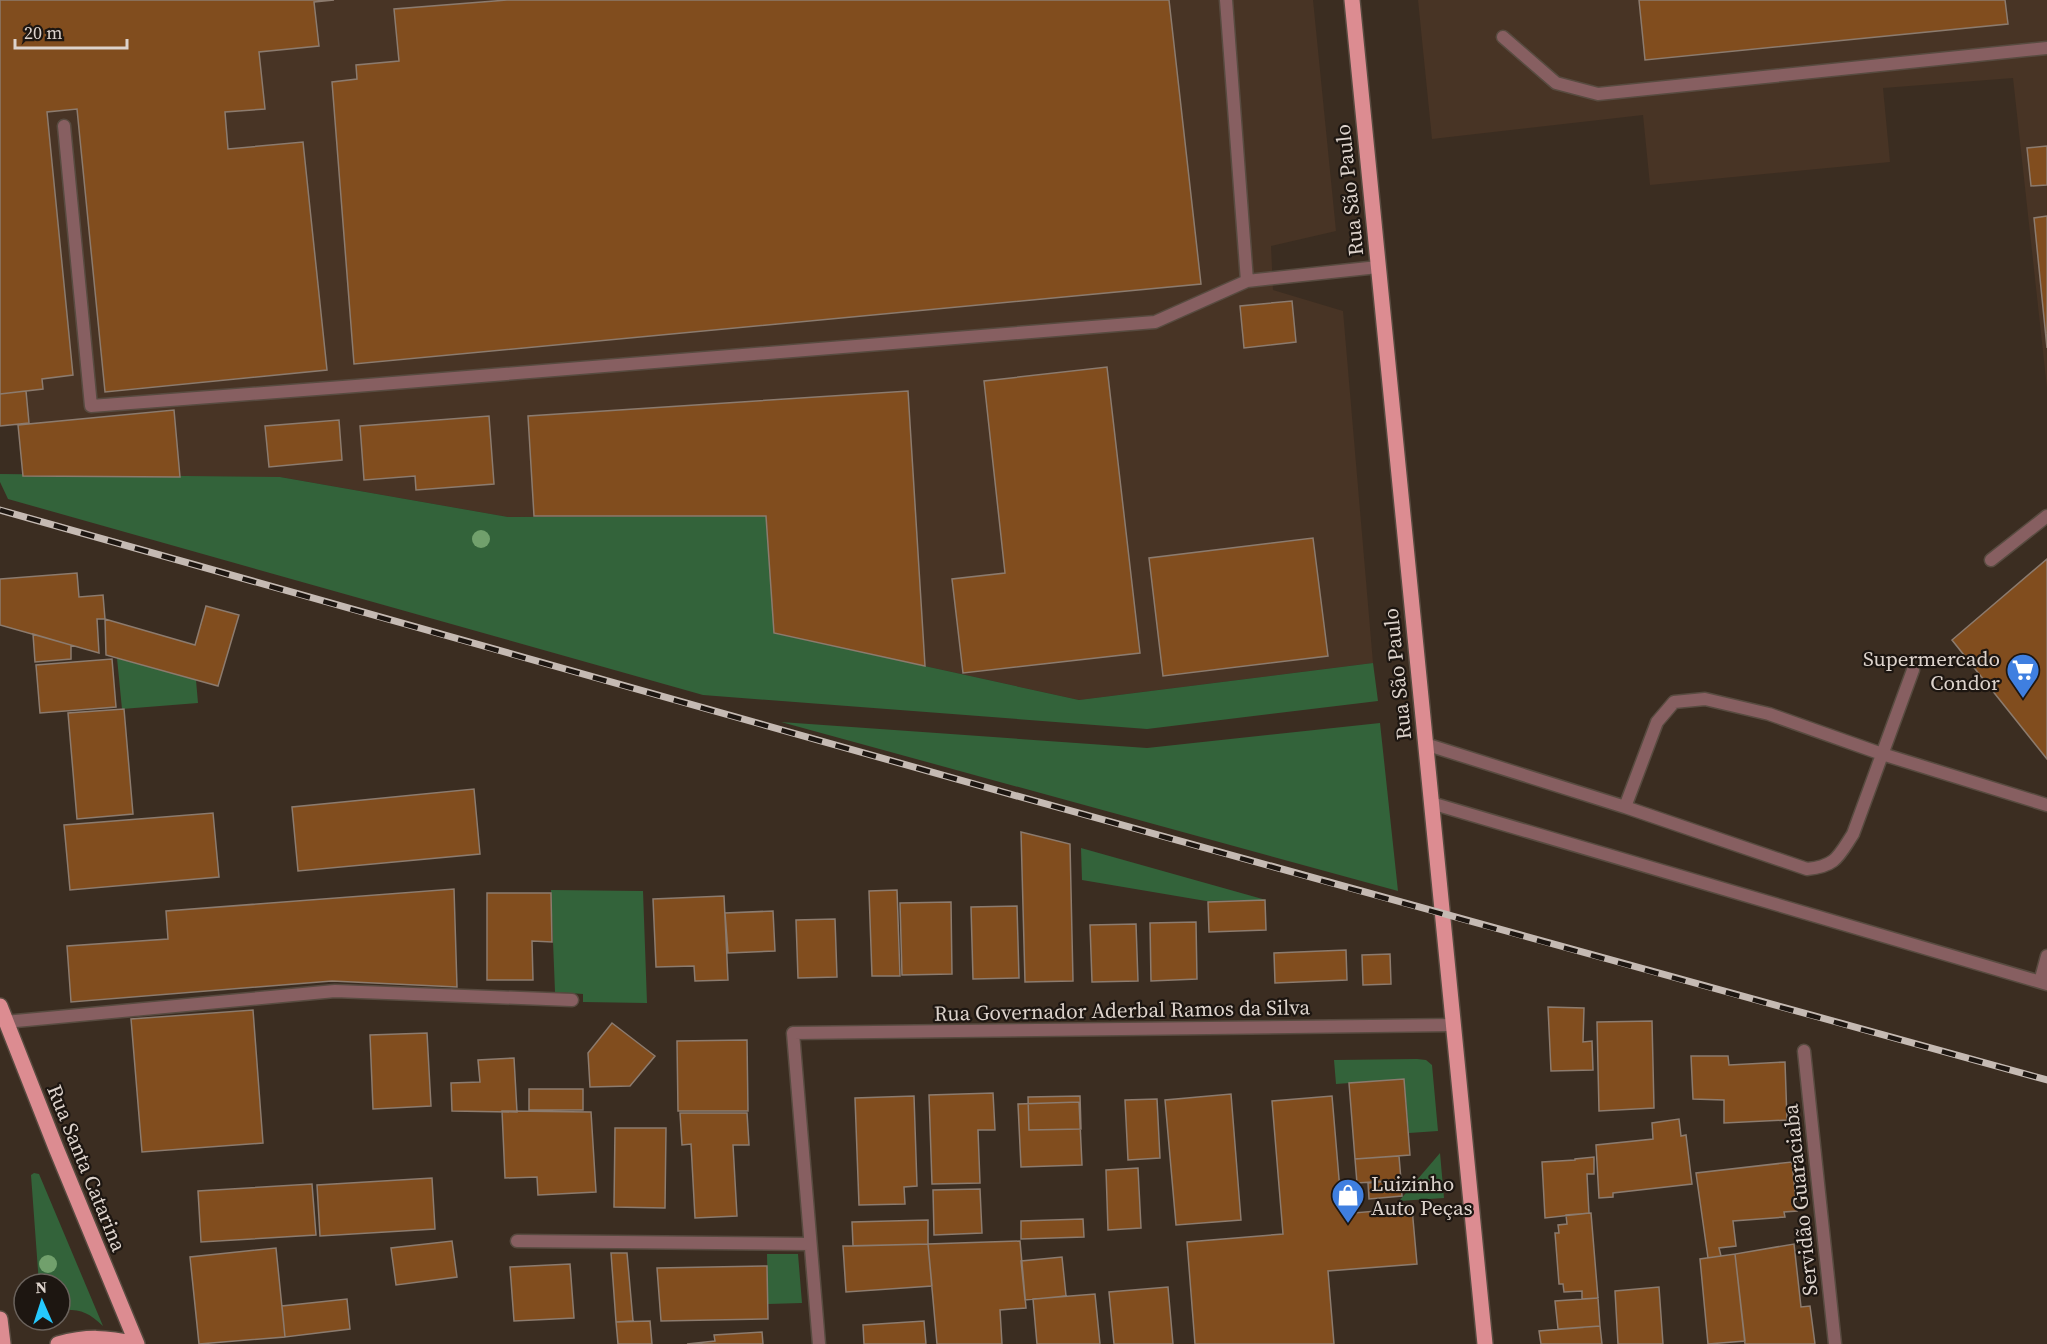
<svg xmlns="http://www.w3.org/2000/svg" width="2047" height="1344" font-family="'Source Serif 4',serif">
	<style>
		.built { fill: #483425 }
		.green { fill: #33633a }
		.building { fill: #814d1e; stroke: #8c7b6e; stroke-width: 1.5 }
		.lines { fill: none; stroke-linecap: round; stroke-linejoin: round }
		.lane-casing { stroke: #584b40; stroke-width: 15 }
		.street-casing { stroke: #584b40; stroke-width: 15 }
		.primary-casing { stroke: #584b40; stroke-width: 18 }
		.lane { stroke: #875f61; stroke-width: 12 }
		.street { stroke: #875f61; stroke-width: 12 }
		.primary { stroke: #dc8c91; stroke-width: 15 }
		.rail-casing { stroke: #c5bab3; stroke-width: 7 }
		.rail { stroke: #1d1611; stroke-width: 4.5; stroke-dasharray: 14; stroke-linecap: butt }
		.tree { fill: #71a06c }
		.labels { text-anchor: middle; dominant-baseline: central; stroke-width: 4.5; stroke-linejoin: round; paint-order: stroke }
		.street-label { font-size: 21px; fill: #ddd3cc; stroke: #1d1611 }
		.poi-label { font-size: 21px; fill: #ddd3cc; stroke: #1d1611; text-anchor: end }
	</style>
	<rect width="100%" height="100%" fill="#3b2d21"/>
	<path class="built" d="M0,0H1313L1336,231L1271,246L1273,290L1343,311L1373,663L1079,700L774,633L766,516L508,517L280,477L23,476L18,425L0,426Z
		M1418,0H2047V388L2013,78L1883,88L1890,162L1650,185L1643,115L1432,139Z"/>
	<path class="green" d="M0,474L280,477L508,517L766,516L774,633L1079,700L1373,663L1378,701L1147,729L703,695L8,499L0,482Z
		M117,658L196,680L198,703L122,709Z
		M781,722L1147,748L1380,723L1398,891Z
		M1081,848L1266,900L1206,901L1082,880Z
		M551,890L643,891L647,1003L583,1002V994L555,992Z
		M1417,1059L1426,1060L1432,1065L1438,1131L1409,1133L1404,1079L1336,1084L1334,1060Z
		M1440,1153L1444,1198L1399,1201Z
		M34,1173L39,1174L103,1326C88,1312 80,1309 60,1310V1284H39L31,1175Z
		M767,1254H798L802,1303L768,1304Z"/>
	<path class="building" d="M0,0H334L314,2L319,46L259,52L265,109L225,112L228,149L303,142L327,370L105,392L77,109L47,112L73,375L42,379L43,389L0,394Z
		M507,0H1169L1201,284L354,364L332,82L357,79L356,65L399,61L394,9Z
		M1639,0H2005L2008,24L1645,60Z
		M2047,146V185L2031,186L2027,148Z
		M2047,216V348L2034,218Z
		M1292,301L1296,342L1244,348L1240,306Z
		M1107,367L1140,653L963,673L952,579L1005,573L984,381Z
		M26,391L29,423L0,426V394Z
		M908,391L925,666L774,633L766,516H534L528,416Z
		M174,410L180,477L23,476L18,425Z
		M489,416L494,484L416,490L415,476L364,480L360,426Z
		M339,420L342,460L269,467L265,426Z
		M1313,538L1328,656L1163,676L1149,558Z
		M2047,559V759L1952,640Z
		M77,573L79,597L103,595L105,619H97L99,653L0,625V579Z
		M206,606L239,615L218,686L106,655L105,619L195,645Z
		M33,634L71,645V659L35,662Z
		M112,659L116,707L40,713L36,665Z
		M124,709L133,814L77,819L68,713Z
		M474,789L480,854L298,871L292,807Z
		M213,813L219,877L70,890L64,825Z
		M1021,832L1070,844L1073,981L1025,982Z
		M454,889L457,987L332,981L71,1002L67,946L168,939L166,911Z
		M897,890L900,976H872L869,891Z
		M487,893H551L552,942L532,941L533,980H487Z
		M724,896L728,980L695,981L694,966L656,967L653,899Z
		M1265,900L1266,930L1209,932L1208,902Z
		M951,902L952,974L902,975L900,903Z
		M1017,906L1019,978L973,979L971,907Z
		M773,911L775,951L728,953L725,913Z
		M835,919L837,977L798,978L796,920Z
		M1196,922L1197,979L1151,981L1150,923Z
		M1136,924L1138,981L1092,982L1090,925Z
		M1346,950L1347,980L1275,983L1274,953Z
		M1390,954L1391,984L1363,985L1362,955Z
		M1548,1007L1584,1008L1583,1042L1592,1041L1593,1070L1551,1071Z
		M253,1010L263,1143L142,1152L131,1019Z
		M1652,1021L1654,1108L1599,1111L1597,1022Z
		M612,1023L655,1056L630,1086L590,1087L588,1053Z
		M427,1033L431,1106L373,1109L370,1035Z
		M747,1040L748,1111H678L677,1041Z
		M1691,1056H1728L1729,1065L1785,1062L1787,1120L1724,1123V1100L1693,1099Z
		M514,1058L517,1112L452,1111L451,1083L480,1082L478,1060Z
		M1404,1079L1410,1155L1355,1159L1349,1083Z
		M529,1089H583V1110H529Z
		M993,1093L995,1130H978L980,1183L932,1184L929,1095Z
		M1231,1094L1241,1220L1176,1225L1165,1100Z
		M914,1096L917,1186L904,1187L905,1204L859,1205L855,1098Z
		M1080,1096L1081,1129L1029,1130L1028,1097Z
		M1332,1096L1342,1214L1412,1208L1417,1264L1328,1271L1334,1344H1195L1187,1242L1283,1234L1272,1101Z
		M1157,1099L1160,1158L1128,1160L1125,1100Z
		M1079,1102L1082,1165L1021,1167L1018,1104Z
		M502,1111L591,1112L596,1192L538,1195L537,1177L505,1178Z
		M680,1113H747L749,1145H733L737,1216L695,1218L691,1144L682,1145Z
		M1679,1119L1681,1136L1686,1135L1692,1184L1613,1193V1197L1599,1198L1596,1145L1653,1139L1652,1123Z
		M615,1128H666L665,1208L614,1207Z
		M1399,1156L1401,1180L1357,1183L1355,1159Z
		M1594,1157V1174H1587L1589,1213L1545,1218L1542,1162L1575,1160V1159Z
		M1792,1162L1797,1211L1784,1212L1785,1217L1733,1221L1736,1246L1719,1248L1721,1256L1708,1258L1696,1173Z
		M1138,1168L1141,1228L1108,1230L1106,1170Z
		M432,1178L435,1229L320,1236L317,1185Z
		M1401,1180L1402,1196L1369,1199L1368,1183Z
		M312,1184L316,1235L201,1242L198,1191Z
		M980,1189L982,1233L934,1235L933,1190Z
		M1591,1213L1598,1298L1582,1299V1291L1564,1292L1563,1284H1559L1555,1233H1559L1558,1225L1567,1224L1566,1215Z
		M1083,1219L1084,1237L1021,1239V1221Z
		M928,1220V1244L853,1246L852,1222Z
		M452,1241L457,1277L396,1285L391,1248Z
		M1020,1241L1026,1308L1000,1310L1002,1344H937L928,1244Z
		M928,1244L932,1286L846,1292L843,1246Z
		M1794,1244L1801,1307L1810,1306L1815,1344H1745L1735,1254Z
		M276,1248L285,1337L199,1344L190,1257Z
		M611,1253H627L633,1321L616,1322Z
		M1735,1254L1745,1341L1708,1344L1700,1259Z
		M1062,1257L1066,1296L1025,1300L1021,1261Z
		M570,1264L574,1318L514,1321L510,1267Z
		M767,1266L768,1319L661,1321L657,1268Z
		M1168,1287L1173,1344H1114L1109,1292Z
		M1659,1287L1663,1344H1618L1615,1291Z
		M1095,1294L1100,1344H1037L1033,1299Z
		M1598,1298L1600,1326L1558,1329L1555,1301Z
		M347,1299L350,1329L285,1337L282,1306Z
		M650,1321L652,1344H618L616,1322Z
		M924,1321L926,1344H864L863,1325Z
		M1600,1326L1602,1344H1541L1539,1331Z
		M762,1332L763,1344H687L715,1341L714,1335Z"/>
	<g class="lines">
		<defs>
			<path id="lane" d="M1226,0L1247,281
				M1503,37L1556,83L1598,94L2047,48
				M64,126L91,406L343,387L1155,322L1247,281L1378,267
				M1991,560L2047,516
				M1425,744L1625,807L1807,869C1836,866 1838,857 1853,834L1913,670
				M1431,803L2047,984
				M1625,807L1657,722L1674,702L1705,699L1769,714L1882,754L2047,805
				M2040,982L2047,956
				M5,1022L335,991L572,1000"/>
			<path id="street" d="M1804,1051L1835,1344
				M517,1241L810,1244
				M819,1344L793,1033L1452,1025"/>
			<path id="primary" d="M1352,0L1485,1344
				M0,1006L56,1148L137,1344
				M0,1319L3,1344
				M58,1344C87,1336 106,1337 136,1344"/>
		</defs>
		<use href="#lane" class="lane-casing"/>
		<use href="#street" class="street-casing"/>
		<use href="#primary" class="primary-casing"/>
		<use href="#lane" class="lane"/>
		<use href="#street" class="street"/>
		<use href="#primary" class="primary"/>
		<defs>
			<path id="rail" d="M0,510C682,703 1363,894 2047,1080"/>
		</defs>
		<use href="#rail" class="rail-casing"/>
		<use href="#rail" class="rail"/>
	</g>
	<g class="tree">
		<circle cx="481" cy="539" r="9"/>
		<circle cx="48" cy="1264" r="9"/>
	</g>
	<defs>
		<symbol id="supermarket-pin" viewBox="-11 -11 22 30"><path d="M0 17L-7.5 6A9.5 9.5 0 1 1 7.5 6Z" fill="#3f7fe0" stroke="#1d1611"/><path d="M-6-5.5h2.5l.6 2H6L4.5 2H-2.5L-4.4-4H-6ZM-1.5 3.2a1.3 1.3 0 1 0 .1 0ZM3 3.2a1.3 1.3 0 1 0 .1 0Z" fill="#fff"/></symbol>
		<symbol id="shop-pin" viewBox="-11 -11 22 30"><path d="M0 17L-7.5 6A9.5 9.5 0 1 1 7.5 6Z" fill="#3f7fe0" stroke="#1d1611"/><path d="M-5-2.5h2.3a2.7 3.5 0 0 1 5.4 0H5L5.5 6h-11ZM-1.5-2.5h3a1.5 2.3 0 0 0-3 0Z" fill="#fff"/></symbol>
	</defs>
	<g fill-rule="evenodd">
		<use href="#supermarket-pin" x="2004" y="651" width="38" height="52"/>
		<use href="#shop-pin" x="1329" y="1176" width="38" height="52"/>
	</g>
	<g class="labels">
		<g class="street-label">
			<text transform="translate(1349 190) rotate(-96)">Rua São Paulo</text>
			<text transform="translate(1397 674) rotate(-96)">Rua São Paulo</text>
			<text transform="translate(1122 1010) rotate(-1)">Rua Governador Aderbal Ramos da Silva</text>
			<text transform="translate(87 1168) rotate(68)">Rua Santa Catarina</text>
			<text transform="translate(1800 1200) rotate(-96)">Servidão Guaraciaba</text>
		</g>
		<g class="poi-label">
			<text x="2000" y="658">Supermercado<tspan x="2000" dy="24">Condor</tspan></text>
			<text x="1371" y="1183" text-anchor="start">Luizinho<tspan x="1371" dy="24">Auto Peças</tspan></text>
		</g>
	</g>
	<g transform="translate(42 1302) rotate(357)"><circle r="28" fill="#1d1611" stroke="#6a625c" stroke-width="1.5"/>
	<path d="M0-4.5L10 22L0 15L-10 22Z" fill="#25c9fe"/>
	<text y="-9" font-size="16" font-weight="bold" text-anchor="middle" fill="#ddd3cc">N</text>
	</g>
	<path d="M15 39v9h112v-9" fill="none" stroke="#ddd3cc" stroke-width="3"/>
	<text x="24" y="39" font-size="18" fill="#ddd3cc" stroke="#1d1611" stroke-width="4.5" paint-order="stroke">20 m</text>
</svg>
